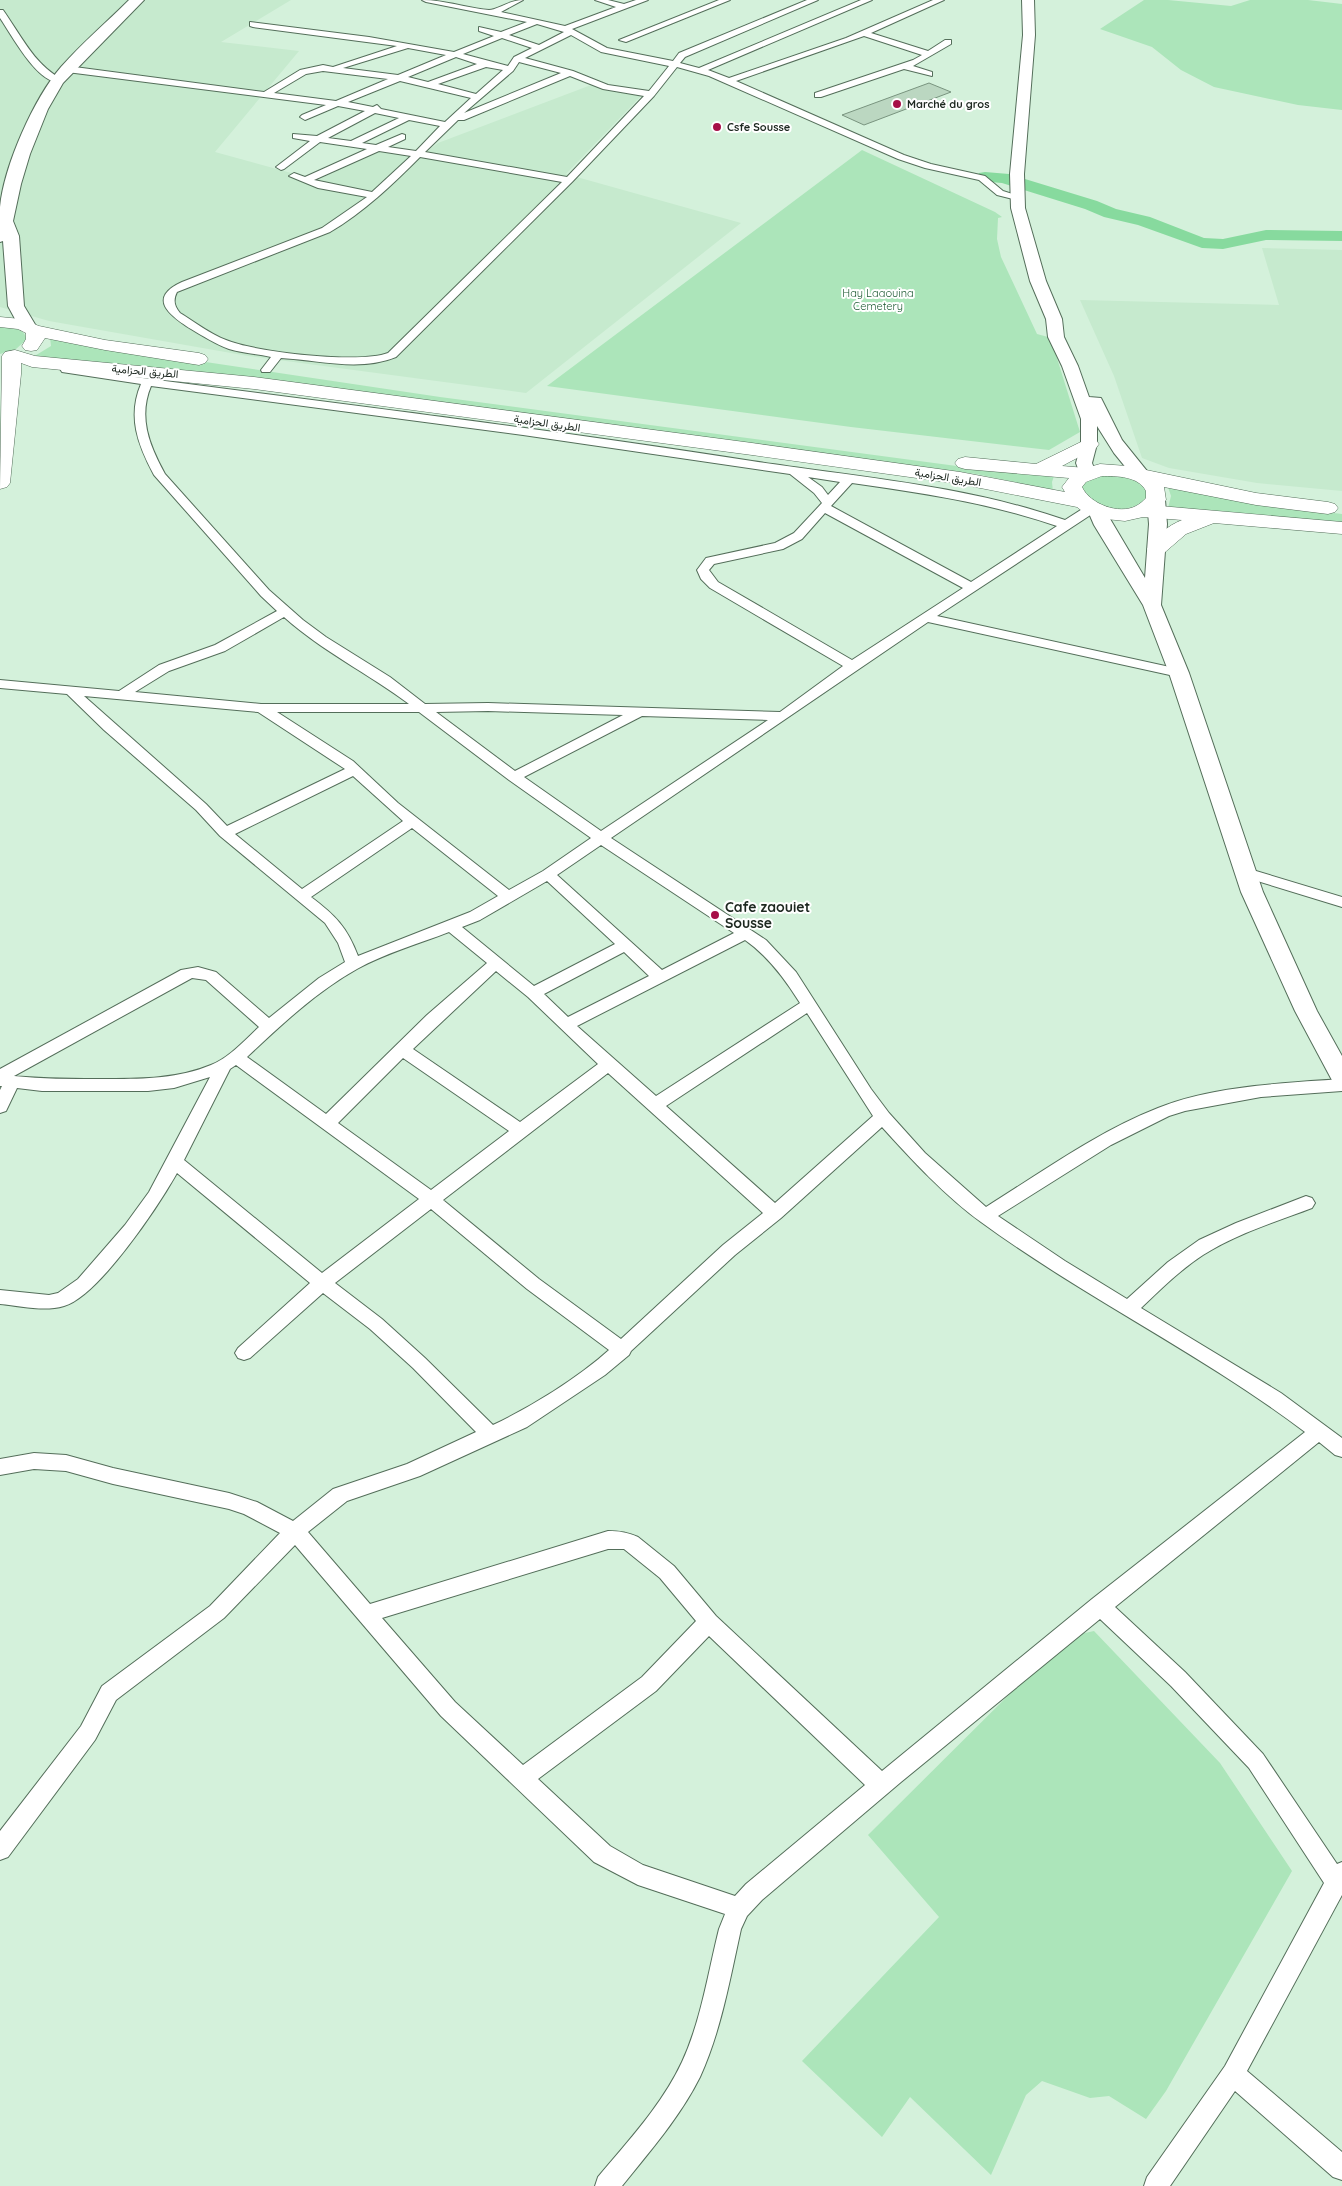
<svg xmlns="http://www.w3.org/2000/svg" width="1342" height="2186" font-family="Quicksand,Vazirmatn,sans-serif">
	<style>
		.built { fill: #c6eace }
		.green { fill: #ace5ba }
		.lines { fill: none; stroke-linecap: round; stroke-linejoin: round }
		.river { fill: #87da9e; fill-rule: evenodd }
		.building { fill: #bbd7c1; stroke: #79947f }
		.street-casing { stroke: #546e5a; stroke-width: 2 }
		.secondary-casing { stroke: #546e5a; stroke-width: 2 }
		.primary-casing { stroke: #546e5a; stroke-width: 2 }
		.highway-casing { stroke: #546e5a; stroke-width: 1 }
		.street { fill: #fff; fill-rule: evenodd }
		.secondary { fill: #fff; fill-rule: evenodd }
		.primary { fill: #fff; fill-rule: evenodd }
		.highway { fill: #fff; fill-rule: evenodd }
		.poi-dot { fill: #a60f47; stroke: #fff; stroke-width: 2 }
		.labels { text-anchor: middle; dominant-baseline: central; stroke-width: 4; stroke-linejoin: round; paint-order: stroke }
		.far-poi-label { font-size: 11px; font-weight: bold; fill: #1d2820; stroke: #fff; text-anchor: start }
		.far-park-label { font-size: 11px; fill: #1f5b34; stroke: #fff }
		.far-street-label { font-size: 11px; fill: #1d2820; stroke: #fff }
		.poi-label { font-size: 14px; font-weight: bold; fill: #1d2820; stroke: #fff; text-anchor: start }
	</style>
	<rect width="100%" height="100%" fill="#d4f1db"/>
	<path class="built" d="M0,0H291L221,42L299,51L215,152L317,180L380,150L421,156L438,143L591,85L643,94L566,174L741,223L526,393L248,356L49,321L0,307Z
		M1262,248L1342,250V491L1257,483L1169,468L1142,458L1114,376L1080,300L1279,305Z"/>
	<path class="green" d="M1144,0H1168L1231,6L1250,0H1308L1342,4V110L1298,105L1214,87L1181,70L1152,47L1100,29Z
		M862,150L995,212L1002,217L998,218L997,239L1001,257L1037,334L1048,337L1056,355L1080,432L1049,450L851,427L547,386Z
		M0,327C10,328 26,327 26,340L16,349L0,354Z
		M50,337L71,342L440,397L964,467L1055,473L1052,482L1053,492L1034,486L976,474L514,414L33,357L51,346Z
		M1096,474H1122L1143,483L1148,497C1136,511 1112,512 1096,504C1090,501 1085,495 1081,491V484Z
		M1168,487L1242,502L1342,514V526L1167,512L1171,496Z
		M1094,1631L1220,1763L1292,1871L1166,2091L1146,2119L1109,2096L1090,2098L1042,2081L1026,2095L991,2175L910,2097L882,2137L802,2061L939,1917L868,1835L1067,1637Z"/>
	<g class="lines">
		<path class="river" d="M985,172L1009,174L1097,201L1116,209L1150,217L1204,238L1223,239L1266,230L1342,231V241L1266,240L1223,249L1202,248L1138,225L1104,217L1085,209L1002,183L979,181L977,177L979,173Z"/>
	</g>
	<path class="building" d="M929,83L951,92L864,125L842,115Z"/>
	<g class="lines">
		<defs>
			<path id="street" d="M422,0C445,0 466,8 489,10C498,10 509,0 523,0L501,12L565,26L616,7L595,0H608L624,4L636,0H648L572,29L607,48L673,61L679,53L807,0H818L685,57L680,63L699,68L861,0H872L708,70L729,78L846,38L933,0H944L871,33L928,51L945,40H951V44L913,66L932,72V76L904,69L821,97H815V93L913,60L922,55L864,36L736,81L904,155L931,164L985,176L1003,191L1022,197L1017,200L997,195L979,180L925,168L898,159L709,76L677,67L654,96L572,182L396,357C359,372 319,360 281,358L270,372H262L261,370L271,357C257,354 242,353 229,349C215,344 203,336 191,329C169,315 147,298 182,282L322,228L367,197L318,188L289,176L294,173L305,177L367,149L320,142L284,169L281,170L276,167L310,141L293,138V134L317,136L365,111L338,106L305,120L300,117L302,115L326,105L67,72L63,69L67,66L264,92L300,70L323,65L333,67L397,46L253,27L250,26V22L369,37L454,52L494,36L479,31V27L501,32L527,22L426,2ZM537,24L564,32L539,45L509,35ZM571,35L601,52L669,66L649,91L608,85L573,71L525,58ZM502,38L532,48L514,57L508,66L463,54ZM408,48L446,55L398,75L343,68ZM456,57L477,64L428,82L408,77ZM519,62L561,73L464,113L513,71ZM486,67L503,70L476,94L438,84ZM323,71L388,79L336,101L274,93L306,74ZM570,76L603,89L644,96L567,177L425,152L458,120H464ZM400,81L471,98L445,122L381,109L377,105L373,107L348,102ZM375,113L399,118L351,141L328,138ZM409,120L440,126L416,151L388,147L405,139V135L402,134L376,145L362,143ZM379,151L411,156L372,192L314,180ZM420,157L562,182L388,353C360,364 254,352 226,340C210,334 195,322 180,313C174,306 173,300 177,292L330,232C364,212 392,185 420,157Z
				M719,0H730L626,42L619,40Z
				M0,10H3C20,34 34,64 60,78V82C38,85 11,34 0,18Z
				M62,361L66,362L70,367L82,370C305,400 529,426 752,461C857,477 964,485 1065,520L1087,506H1095L1097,509L1095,512L937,616L1179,669L1186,673L1184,676L1179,677L928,622L611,838L766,940L796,972L871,1089L889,1113L925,1153L986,1207C1042,1172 1097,1132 1158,1108C1211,1086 1284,1083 1342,1079V1091L1261,1097L1185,1111L1169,1116L1111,1145L998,1216L1065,1261L1127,1299L1168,1262L1199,1240L1236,1223L1306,1196L1312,1198L1315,1203L1312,1208C1275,1222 1236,1234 1203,1255C1180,1270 1161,1289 1141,1308L1281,1393L1342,1438V1457L1335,1455L1319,1442L1115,1607L1185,1672L1263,1754L1337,1864L1342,1862V1895L1247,2071L1342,2152V2180L1333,2177L1235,2091L1170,2186H1144L1147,2177L1225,2066L1324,1883L1249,1768L1171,1686L1100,1619L901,1782L762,1900L747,1916L741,1929C730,1979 721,2031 700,2077C680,2117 650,2151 622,2186H595L598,2177C628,2141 662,2105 682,2062C701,2021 708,1973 719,1929L725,1914L638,1885L594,1862L441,1716L295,1545L224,1618L116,1700L95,1740L8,1857L0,1860V1831L81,1726L102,1686L210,1606L280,1533L244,1514L229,1509L113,1484L66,1471L34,1469L0,1475V1459L34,1453L66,1455L113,1468L229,1493L257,1502L293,1521L333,1489L407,1464L476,1432L413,1368L370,1329L323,1293L250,1358L244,1360L238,1358L235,1353L238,1348L310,1283L177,1173C159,1205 99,1296 64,1306C44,1312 21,1306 0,1304V1290L49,1295L58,1293L78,1279L125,1225L149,1192L210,1077L174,1088L148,1091H42L17,1088L6,1111L0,1113V1090L2,1086H0V1069L181,970L198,967L216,972L269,1018L319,978L345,962L338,943L325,923L220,836L196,810L104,730L67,694L0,688V680L119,691L159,665L215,645L277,611L261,596L154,475C138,445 127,417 141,384L62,372L57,364ZM151,386L523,435L790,474L814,493L822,503L794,533L775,543L706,558L697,570L701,579L710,588L843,666L780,712L488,703L425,704L390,677L326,637L303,620L269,590L165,474C149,445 138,417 151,386ZM808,477L840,482L828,495L822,487ZM852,483C922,493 990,503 1057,526L971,582L831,506ZM825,513L963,588L852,660L718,582L709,570L714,564L783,549L802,539ZM284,617C322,651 369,674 409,704H261L135,692L169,671L225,651ZM84,696L258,712L345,769L227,826L206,804ZM488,711L623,715L515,771L436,712ZM277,712H419L509,780L591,838L543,871L509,890L398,803L353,761ZM642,716L768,720L601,831L524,777ZM353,776L403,821L302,889L235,834ZM412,828L498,896L470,912L358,956C347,927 335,915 311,897ZM601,845L734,933L662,970L557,875ZM547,881L615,944L534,986L462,927L480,920ZM449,932L487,963L427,1015L326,1114L247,1057C281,1025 316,992 357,969C383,954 421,943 449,932ZM745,940C768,956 785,979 800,1003L656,1096L577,1026ZM624,952L649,976L568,1017L544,994ZM496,971L528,997L598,1064L520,1122L413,1049ZM192,978L206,980L259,1027C245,1040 229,1058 211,1065C175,1080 136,1079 98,1079C70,1079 42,1079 14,1076ZM807,1013L873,1116L775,1203L666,1106ZM403,1058L509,1131L431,1190L338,1123ZM236,1065L419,1199L322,1273L184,1160L230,1069ZM608,1073L763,1213L723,1245L621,1339L539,1279L443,1200ZM882,1127C911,1159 946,1197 981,1222C1085,1298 1202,1354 1305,1432L1092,1599L882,1771L716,1616L674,1566L638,1537C627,1532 619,1531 608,1531L370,1604L308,1532L347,1501L420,1476L527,1427L605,1375L629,1355L631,1351L735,1255L781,1218ZM431,1209L527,1289L609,1350C578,1378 531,1407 493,1425L425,1358L382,1319L335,1283ZM608,1549H624L660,1578L696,1621L642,1677L523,1765L455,1702L382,1618ZM709,1636L865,1785L746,1884L735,1896L643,1865L610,1846L538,1779L656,1691Z
				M1246,868L1342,897V907L1241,876L1239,873L1241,870Z"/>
			<path id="secondary" d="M1022,0H1034L1035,35L1024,174L1025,208L1046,281L1062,319L1064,337L1078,366L1089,397L1101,398L1122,440L1151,476L1148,480H1136L1114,453L1097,426V444L1092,463L1096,473L1093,477H1081L1076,463L1081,444V419L1062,366L1048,337L1046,319L1030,281L1011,208L1010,174L1023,35Z
				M1156,495L1162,496L1165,500L1167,524L1161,605L1189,673L1263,892L1317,1011L1342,1056V1087L1334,1084L1295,1011L1241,892L1169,673L1143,605L1094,525L1088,511L1091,507L1097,506L1103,507L1145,578L1149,524L1147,500L1150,496Z"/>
			<path id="primary" d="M129,0H144L63,83L48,109L30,154L21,184L13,221L19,236L24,306L36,326L33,330H21L8,306L3,241L0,242C0,230 0,218 0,207C4,166 34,98 61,67C82,43 107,22 129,0Z"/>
			<path id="highway" d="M0,317L21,319L39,326L105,340L199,353L205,355L208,359L205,363L199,365L105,350L45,338L37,350L31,351L25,350L22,346L26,339V333L18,329L0,327Z
				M15,350L35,356L254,377L752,443L960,472L1065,492L1062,487L1069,478L965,469L958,467L955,463L958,459L965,457L1036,464L1089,438L1096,440L1099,444L1096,448L1062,466L1086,468L1100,464L1127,466L1256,493L1328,502L1335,504L1338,508L1335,512L1328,514L1256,505L1164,487L1166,500L1160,506L1342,522V534L1214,523L1186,534L1164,553L1157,555L1150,553L1147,549C1156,536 1167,526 1182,520L1143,517L1125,521L1106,519L1082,511L1077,507L960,484L752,455L254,389L32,367L21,363V374L10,483L7,487L0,489L2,356L5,352ZM1102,476C1117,476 1138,476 1146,491V498C1143,501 1140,504 1136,506C1119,515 1090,504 1082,487L1086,482Z"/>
		</defs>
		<use href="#street" class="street-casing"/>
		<use href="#secondary" class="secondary-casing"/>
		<use href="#primary" class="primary-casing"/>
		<use href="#highway" class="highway-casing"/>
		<use href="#street" class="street"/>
		<use href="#secondary" class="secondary"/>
		<use href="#primary" class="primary"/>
		<use href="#highway" class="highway"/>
	</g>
	<g class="poi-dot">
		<circle cx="897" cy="104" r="5"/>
		<circle cx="717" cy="127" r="5"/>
		<circle cx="715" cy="915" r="5"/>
	</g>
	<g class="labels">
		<g class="far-poi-label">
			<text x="907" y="104">Marché du gros</text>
			<text x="727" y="127">Csfe Sousse</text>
		</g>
		<g class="far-park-label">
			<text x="878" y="293">Hay Laaouina<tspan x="878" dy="13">Cemetery</tspan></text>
		</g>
		<g class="far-street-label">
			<text transform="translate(145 371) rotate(5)">الطريق الحزامية</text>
			<text transform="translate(547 423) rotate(8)">الطريق الحزامية</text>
			<text transform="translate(948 477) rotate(9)">الطريق الحزامية</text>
		</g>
		<g class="poi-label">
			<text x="725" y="907">Cafe zaouiet<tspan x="725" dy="16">Sousse</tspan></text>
		</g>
	</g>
</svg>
